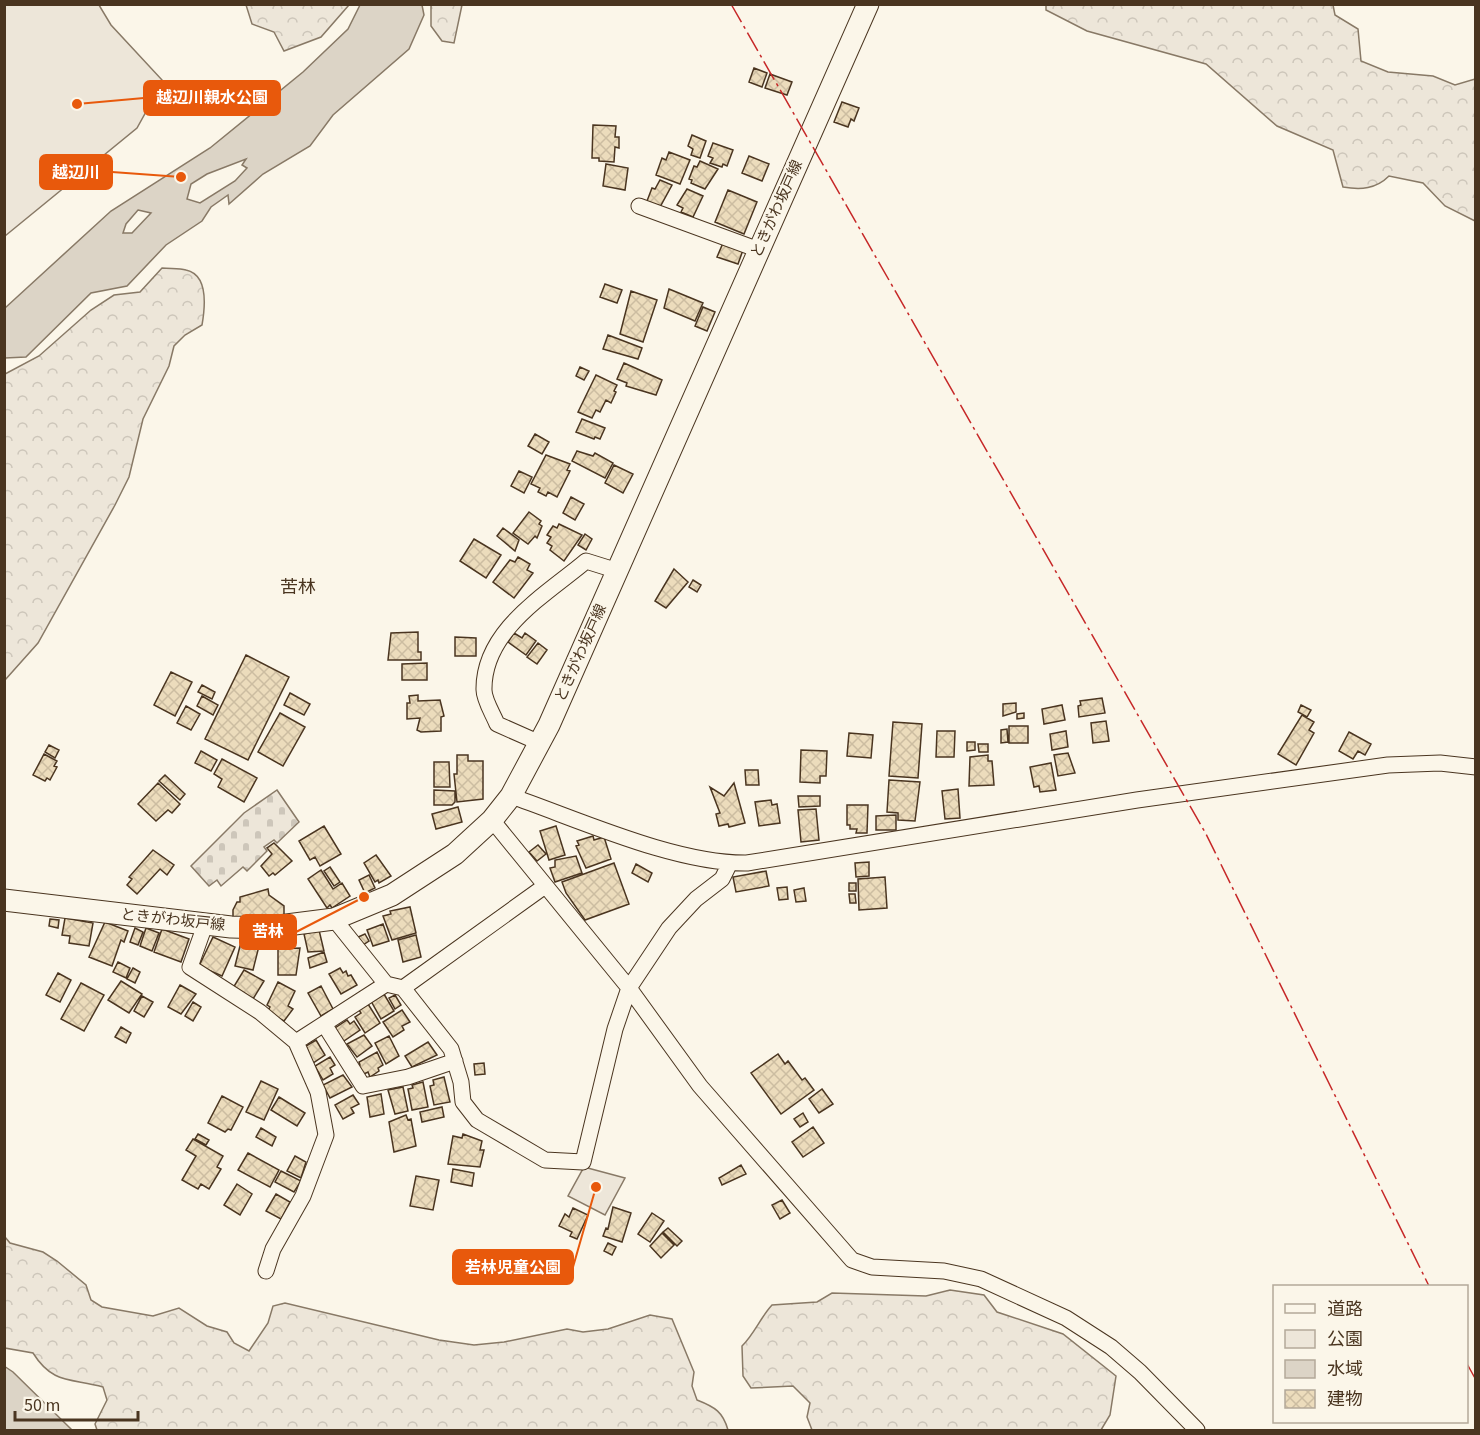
<svg xmlns="http://www.w3.org/2000/svg" width="1480" height="1435" font-family="'Source Sans 3','Noto Sans JP',sans-serif">
	<style>
		.forest { fill: url(#forest-crowns); stroke: #887966; stroke-width: 1.5 }
		.cemetery { fill: url(#cemetery-stones); stroke: #887966; stroke-width: 1.5 }
		.green { fill: #ede6d9; stroke: #887966; stroke-width: 1.5 }
		.water { fill: #dcd4c6; stroke: #887966; stroke-width: 1.5; fill-rule: evenodd }
		.building { fill: url(#building-cross-hatch); stroke: #4a3520; stroke-width: 1.5 }
		.lines { fill: none; stroke-linecap: round; stroke-linejoin: round }
		.street-casing { stroke: #4a3520; stroke-width: 17 }
		.secondary-casing { stroke: #4a3520; stroke-width: 23 }
		.street { stroke: #fbf6e9; stroke-width: 15 }
		.secondary { stroke: #fbf6e9; stroke-width: 21 }
		.power { stroke: #c62828; stroke-width: 1.5; stroke-dasharray: 21 4.5 3 4.5; stroke-linecap: butt }
		.labels { text-anchor: middle; dominant-baseline: central; stroke-width: 4.5; stroke-linejoin: round; paint-order: stroke }
		.street-label { font-size: 15px; fill: #4a3520; stroke: #fbf6e9 }
		.quarter-label { font-size: 18px; fill: #4a3520; stroke: #fbf6e9 }
		.leader { fill: none; stroke: #e8590c; stroke-width: 2 }
		.callout-dot { fill: #e8590c; stroke: #fbf6e9; stroke-width: 2 }
		.callout { fill: #e8590c; stroke: #e8590c; stroke-width: 2 }
		.callout-label { font-size: 16px; text-anchor: middle; font-weight: bold; fill: #fff }
	</style>
	<defs>
		<pattern id="forest-crowns" width="20" height="18" patternUnits="userSpaceOnUse" patternTransform="scale(1.5)"><rect width="20" height="18" fill="#ede6d9"/><path d="M2 6a3 3 0 1 1 6 0M12 15a3 3 0 1 1 6 0" fill="none" stroke="#cdc6ba"/></pattern>
		<pattern id="cemetery-stones" width="16" height="16" patternUnits="userSpaceOnUse" patternTransform="scale(1.5)"><rect width="16" height="16" fill="#ede6d9"/><path d="M2 7V4a2 2 0 0 1 4 0v3zM10 15v-3a2 2 0 0 1 4 0v3z" fill="#cdc6ba"/></pattern>
		<pattern id="building-cross-hatch" width="8" height="8" patternUnits="userSpaceOnUse" patternTransform="scale(1.5)"><rect width="8" height="8" fill="#ecdcbc"/><path d="M0 0l8 8M0 8l8-8" fill="none" stroke="#ccbda1"/></pattern>
	</defs>
	<rect width="100%" height="100%" fill="#fbf6e9"/>
	<path class="forest" d="M246,5V4L349,5L321,37L284,51L274,32L252,24Z
		M431,5H462L454,43L442,41L431,26Z
		M1046,5H1333L1335,15L1358,29L1361,61L1388,72L1433,76L1455,85L1475,79V221L1445,206L1423,183L1389,176C1376,189 1361,190 1343,187L1333,150L1277,126L1206,64L1087,31L1046,10Z
		M162,268C170,269 179,268 186,270C209,275 205,308 202,325L185,335L174,346L169,366L143,419L129,477L115,505L38,643L5,680V374L39,356L91,310L114,295L140,292Z
		M5,1237L10,1243L43,1252L57,1261L86,1285L91,1300L102,1307L153,1316L179,1308L207,1326L227,1332L234,1343L249,1351L268,1323L273,1306L285,1303L439,1340L474,1345L504,1342L567,1329L583,1332L608,1329L650,1315L672,1319L694,1372L692,1386L697,1400C715,1407 723,1412 728,1430H97L95,1424L107,1400L103,1387C72,1378 53,1385 33,1353L5,1348Z
		M950,1290L984,1295L997,1312L1063,1334L1116,1376L1110,1415L1101,1430H812L807,1417L810,1403L793,1386L751,1388L743,1376L742,1346C755,1333 760,1318 772,1305L817,1302L832,1293L926,1296Z"/>
	<path class="cemetery" d="M277,790L299,822L277,843L274,840L264,847L267,851L247,871L243,867L221,886L217,880L209,886L191,866L244,813Z"/>
	<path class="green" d="M5,4L99,5L111,25L163,81L137,128L5,236Z
		M584,1167L625,1178L605,1215L568,1196Z"/>
	<path class="water" d="M360,5H422L424,15L409,49L333,115L310,146L263,174L229,204L228,195L211,207L202,221L166,245L127,286L91,293L26,357L5,358V308L111,211L210,148L303,72L348,29ZM246,159L242,165L247,168L235,181L200,203L187,199L191,184L207,174ZM138,210L151,213L132,233H123L126,224Z
		M4,1366L13,1372L72,1430H5Z"/>
	<path class="building" d="M754,68L767,73L762,87L749,82Z
		M770,74L792,82L787,95L765,88Z
		M842,102L859,108L854,121L851,119L848,127L834,122Z
		M593,125L616,126L615,137H619V148L615,147L614,162L599,161V158H592Z
		M692,135L706,141L700,158L691,155L693,149L688,146Z
		M713,143L733,150L727,166L723,164L722,167L710,163L713,158L708,156Z
		M669,152L690,160L680,184L656,175L662,158L666,160Z
		M749,156L769,164L762,181L742,173Z
		M700,161L718,169L705,189L691,183L692,180L689,179L694,166L697,167Z
		M606,164L628,168L625,190L603,186Z
		M660,180L672,185L660,207L647,201L652,188L655,189Z
		M687,189L703,196L693,217L681,212L683,208L677,205Z
		M728,190L757,202L744,234L715,222Z
		M723,243L743,250L738,264L717,257Z
		M605,284L622,290L617,303L600,297Z
		M669,289L703,303L695,321L664,308Z
		M631,291L657,300L643,342L620,334Z
		M703,307L715,312L707,331L695,326Z
		M608,335L642,348L638,359L603,349Z
		M624,363L662,380L656,395L626,386L627,383L617,379Z
		M580,367L589,371L584,380L576,376Z
		M596,375L617,385L614,391L616,392L611,403L606,400L600,412L596,410L592,418L578,412Z
		M582,419L605,428L600,439L595,437L594,439L576,432Z
		M535,434L549,442L542,454L528,446Z
		M577,451L593,456L595,453L613,463L605,478L572,461Z
		M546,455L570,464L567,470L570,471L557,497L548,492L546,496L538,492L540,488L531,484Z
		M614,465L633,474L623,493L605,483Z
		M519,471L532,477L524,493L511,486Z
		M571,497L584,504L575,520L563,513Z
		M529,512L541,521L539,524L542,526L537,538L535,536L528,544L513,533Z
		M559,524L582,535L564,561L550,550L552,546L547,543L551,537L547,535L553,526L557,528Z
		M503,528L519,540L515,551L497,536Z
		M585,534L592,539L586,550L578,545Z
		M474,539L501,555L486,578L460,561Z
		M518,557L530,564L527,570L533,573L514,598L493,582L510,560L515,562Z
		M674,569L688,582L666,608L655,601Z
		M693,580L701,585L697,592L689,587Z
		M418,632V652H421V660H388L391,633Z
		M514,633L522,638L525,633L536,641L526,655L508,642Z
		M455,637L476,638V656H455Z
		M538,643L547,650L537,664L527,657Z
		M246,655L289,677L248,760L205,739Z
		M427,663V680H402V664Z
		M171,672L192,682L175,716L154,705Z
		M202,685L215,692L212,699L198,692Z
		M290,693L310,704L304,715L284,705Z
		M418,695V701L440,700L444,716L441,717V731L421,732L417,730L420,718L407,719V703H410L409,696Z
		M202,696L218,705L213,715L197,706Z
		M1102,698L1105,713L1079,717L1078,706L1081,705L1080,701Z
		M1016,703V712L1003,716V704Z
		M1062,705L1065,720L1044,724L1042,709Z
		M1301,705L1311,710L1307,717L1298,712Z
		M186,706L200,714L191,730L177,723Z
		M280,713L305,727L283,766L258,752Z
		M1024,713V718L1017,719V714Z
		M1302,715L1314,722L1309,730L1314,733L1296,765L1278,754Z
		M1106,721L1109,741L1093,743L1091,723Z
		M893,722L922,724L918,778L889,776Z
		M1009,726H1028V743H1009Z
		M1007,729L1008,742L1001,743V730Z
		M937,731H955L954,757H936Z
		M1066,731L1068,747L1052,750L1050,734Z
		M1349,732L1371,744L1365,755L1358,751L1353,759L1339,751Z
		M849,733L873,735L871,758L847,756Z
		M967,742H975V750L967,751Z
		M978,744H988V752H979Z
		M49,745L59,750L55,758L45,752Z
		M801,750L827,751L826,776H820V783L800,782Z
		M201,751L217,760L211,771L195,763Z
		M1068,753L1075,773L1058,776L1054,755Z
		M44,754L57,761L54,766L57,767L50,780L47,778L45,781L33,775Z
		M457,755H468V761H483V799L457,802L454,774H457Z
		M988,755V761H992L994,785L969,786L970,757Z
		M222,759L257,778L244,802L218,787L222,779L214,774Z
		M434,762H449L450,787H434Z
		M1051,763L1056,790L1040,792L1039,786L1034,787L1030,767Z
		M745,770H758L759,785H746Z
		M165,775L185,794L180,800L159,781Z
		M889,780L920,782L915,821L898,820V813L887,812Z
		M158,783L180,804L172,813L168,810L156,821L138,804Z
		M734,783L745,823L729,827L728,824L719,826L716,814L720,813L710,787L724,796Z
		M958,789L960,818L945,819L942,791Z
		M434,790L455,791V802L452,805H434Z
		M798,796H820V806L799,807Z
		M771,800L772,805L777,804L780,823L759,826L755,802Z
		M847,805H868L867,833H856L857,829H850V825H847Z
		M458,807L462,822L436,829L432,814Z
		M816,809L819,840L801,842L798,810Z
		M896,815V830H876V816Z
		M324,826L341,854L320,866L315,857L310,860L299,841Z
		M556,826L565,855L549,860L540,831Z
		M593,836L594,840L604,837L611,859L586,868L576,846L579,845L577,841Z
		M274,843L292,861L275,875L273,873L269,876L261,866L272,854L267,848Z
		M538,845L546,854L537,861L529,852Z
		M153,850L174,865L167,875L160,869L137,894L127,885L132,879L129,877Z
		M376,855L391,876L379,883L378,880L375,882L364,863Z
		M576,856L582,873L555,882L550,868L555,867V860Z
		M869,862V876L856,877L855,863Z
		M614,863L629,904L585,920L566,893L562,882Z
		M636,864L652,873L648,882L632,873Z
		M330,867L340,882L334,886L324,871Z
		M321,870L333,889L342,883L350,896L332,908L330,905L327,908L308,879Z
		M766,871L769,886L736,892L733,877Z
		M369,875L375,888L365,893L359,880Z
		M885,877L887,908L859,910L858,879Z
		M849,883H856V891H849Z
		M787,887L788,899L779,900L777,888Z
		M804,888L806,901L796,902L794,890Z
		M268,889L269,895L284,906V915L237,919L233,917V910L237,902H240V897Z
		M849,894H855L856,903H850Z
		M410,907L416,933L392,940L383,916L391,914L390,911Z
		M65,918L93,923L89,946L69,943L70,936L62,935Z
		M50,919L59,920L58,928L49,926Z
		M105,922L128,931L124,942L121,940L112,966L89,957Z
		M383,924L389,941L373,946L367,930Z
		M135,928L143,932L138,945L130,942Z
		M146,928L159,933L152,951L140,946Z
		M162,929L189,939L181,962L154,952Z
		M319,930L324,951L308,952L304,934Z
		M365,934L369,941L363,945L358,937Z
		M416,935L421,957L403,962L398,940Z
		M213,937L235,947L222,976L199,966Z
		M242,938L260,942L253,970L235,966Z
		M300,948L296,975H278V949Z
		M324,952L327,962L310,968L308,958Z
		M118,962L130,968L126,978L113,972Z
		M133,968L140,972L135,983L127,979Z
		M340,968L343,973L346,971L348,976L351,975L357,985L341,994L329,974Z
		M244,970L264,981L253,999L233,988Z
		M58,973L71,980L60,1002L46,995Z
		M121,981L142,994L129,1013L108,1000Z
		M278,982L295,991L288,1006L293,1009L284,1021L267,1012L270,1007L267,1005Z
		M81,983L104,995L84,1031L61,1019Z
		M180,985L196,994L181,1014L168,1007Z
		M321,986L333,1009L321,1016L308,993Z
		M384,994L394,1011L381,1019L371,1001Z
		M395,995L401,1005L395,1009L389,998Z
		M142,996L153,1002L144,1017L134,1011Z
		M193,1002L201,1007L193,1021L185,1016Z
		M368,1004L380,1023L365,1033L355,1017L361,1013L359,1010Z
		M402,1010L410,1022L402,1026L404,1030L393,1037L383,1022Z
		M347,1020L350,1024L354,1021L360,1030L341,1043L332,1030Z
		M121,1027L131,1033L126,1043L115,1037Z
		M364,1035L372,1046L357,1057L347,1044Z
		M389,1036L399,1056L386,1064L375,1043Z
		M316,1040L325,1055L313,1063L306,1046Z
		M428,1042L437,1055L412,1067L405,1056Z
		M377,1052L383,1065L378,1068L379,1071L370,1077L368,1072L362,1075L358,1066L360,1065L359,1062Z
		M778,1054L785,1064L788,1061L802,1080L805,1078L814,1090L781,1114L751,1073Z
		M330,1057L335,1065L330,1068L333,1074L323,1080L315,1066Z
		M484,1063L485,1074L475,1075L474,1064Z
		M343,1075L352,1087L330,1098L323,1085Z
		M444,1077L450,1102L434,1105L430,1086L434,1085L433,1080Z
		M261,1081L278,1089L264,1120L246,1112Z
		M423,1082L428,1107L412,1110L408,1089L413,1088L412,1085Z
		M403,1087L408,1111L395,1114L388,1090Z
		M822,1089L833,1104L819,1113L809,1099Z
		M381,1094L384,1114L370,1117L367,1097Z
		M353,1095L359,1104L351,1108L354,1113L343,1119L335,1105Z
		M222,1096L243,1107L231,1130L228,1129L225,1132L208,1123Z
		M279,1097L305,1113L297,1126L271,1110Z
		M442,1107L444,1117L422,1122L420,1112Z
		M803,1113L808,1122L800,1127L794,1119Z
		M406,1115L408,1120L411,1119L416,1146L394,1152L389,1122Z
		M813,1127L824,1143L803,1157L792,1142Z
		M261,1128L276,1137L272,1146L256,1137Z
		M198,1134L209,1140L206,1145L195,1139Z
		M463,1134L482,1141L480,1150H484L480,1167L448,1164L453,1136L462,1138Z
		M193,1139L223,1156L217,1167L221,1169L209,1189L201,1184L198,1189L182,1180L196,1156L186,1150Z
		M248,1153L279,1170L270,1187L238,1170Z
		M295,1156L306,1162L301,1178L287,1171Z
		M741,1165L746,1174L722,1185L719,1178Z
		M453,1169L474,1173L472,1186L451,1182Z
		M281,1171L301,1181L294,1192L275,1182Z
		M416,1176L439,1180L433,1210L410,1206Z
		M237,1184L252,1194L240,1215L224,1205Z
		M276,1194L290,1202L281,1219L266,1211Z
		M782,1200L790,1213L780,1219L772,1205Z
		M613,1207L631,1213L622,1242L603,1236L606,1228L608,1229Z
		M573,1208L588,1215L577,1239L570,1236L572,1232L559,1226L565,1214L569,1217Z
		M652,1213L664,1221L650,1242L638,1234Z
		M668,1228L682,1241L677,1246L663,1232Z
		M662,1233L674,1245L661,1258L650,1246Z
		M608,1243L616,1247L612,1255L604,1251Z"/>
	<g class="lines">
		<defs>
			<path id="street" d="M639,206L759,250
				M540,743L497,724C493,714 484,700 484,690C483,630 547,594 586,561L618,571
				M511,796C580,820 676,864 747,863L1137,800L1388,765L1440,763L1476,767
				M492,820L629,988L700,1086L852,1260L872,1267L944,1271L981,1279L1066,1318L1111,1347L1140,1372L1197,1430
				M334,919L386,984
				M205,925L190,967L260,1012L296,1042
				M403,988L451,1049L461,1082L463,1102L477,1120L545,1160L583,1162L615,1029L629,988L669,928L696,899L722,879L730,863
				M324,1024L363,1086L408,1077L455,1061
				M266,1271L273,1249L303,1196L326,1135L318,1092L296,1042L386,984L403,988L545,886"/>
			<path id="secondary" d="M4,900L231,927L263,928L334,919L392,895L455,854L492,820L511,796L549,725L868,4"/>
		</defs>
		<use href="#street" class="street-casing"/>
		<use href="#secondary" class="secondary-casing"/>
		<use href="#street" class="street"/>
		<use href="#secondary" class="secondary"/>
		<path class="power" d="M731,4L1206,834L1429,1286
			M1466,1362L1476,1380"/>
	</g>
	<g class="labels">
		<g class="street-label">
			<text transform="translate(777 209) rotate(-66)">ときがわ坂戸線</text>
			<text transform="translate(581 653) rotate(-66)">ときがわ坂戸線</text>
			<text transform="translate(173 920) rotate(6)">ときがわ坂戸線</text>
		</g>
		<g class="quarter-label">
			<text x="298" y="587">苦林</text>
		</g>
	</g>
	<path class="leader" d="M77 104L144 98M181 177L112 172M364 897L296 932M596 1187L573 1267"/>
	<g class="callout-dot">
		<circle cx="77" cy="104" r="6"/>
		<circle cx="181" cy="177" r="6"/>
		<circle cx="364" cy="897" r="6"/>
		<circle cx="596" cy="1187" r="6"/>
	</g>
	<g class="callout">
		<rect x="144" y="81" width="136" height="34" rx="6"/>
		<rect x="40" y="155" width="72" height="34" rx="6"/>
		<rect x="240" y="915" width="56" height="34" rx="6"/>
		<rect x="453" y="1250" width="120" height="34" rx="6"/>
	</g>
	<g class="callout-label">
		<text x="212" y="103">越辺川親水公園</text>
		<text x="76" y="178">越辺川</text>
		<text x="268" y="937">苦林</text>
		<text x="513" y="1273">若林児童公園</text>
	</g>
	<rect width="1480" height="1435" fill="none" stroke="#4a3520" stroke-width="12"/>
	<rect x="1273" y="1285" width="195" height="138" fill="#fbf6e9" stroke="#b4a999" stroke-width="1.5"/>
	<rect x="1285" y="1304" width="30" height="9" fill="#fbf6e9" stroke="#b4a999" stroke-width="1.5"/>
	<text x="1327" y="1315" font-size="18" fill="#4a3520">道路</text>
	<rect x="1285" y="1330" width="30" height="18" fill="#ede6d9" stroke="#b4a999" stroke-width="1.5"/>
	<text x="1327" y="1345" font-size="18" fill="#4a3520">公園</text>
	<rect x="1285" y="1360" width="30" height="18" fill="#dcd4c6" stroke="#b4a999" stroke-width="1.5"/>
	<text x="1327" y="1375" font-size="18" fill="#4a3520">水域</text>
	<rect x="1285" y="1390" width="30" height="18" fill="url(#building-cross-hatch)" stroke="#b4a999" stroke-width="1.5"/>
	<text x="1327" y="1405" font-size="18" fill="#4a3520">建物</text>
	<path d="M15 1411v9h123v-9" fill="none" stroke="#4a3520" stroke-width="3"/>
	<text x="24" y="1411" font-size="18" fill="#4a3520" stroke="#fbf6e9" stroke-width="4.5" paint-order="stroke">50 m</text>
</svg>
